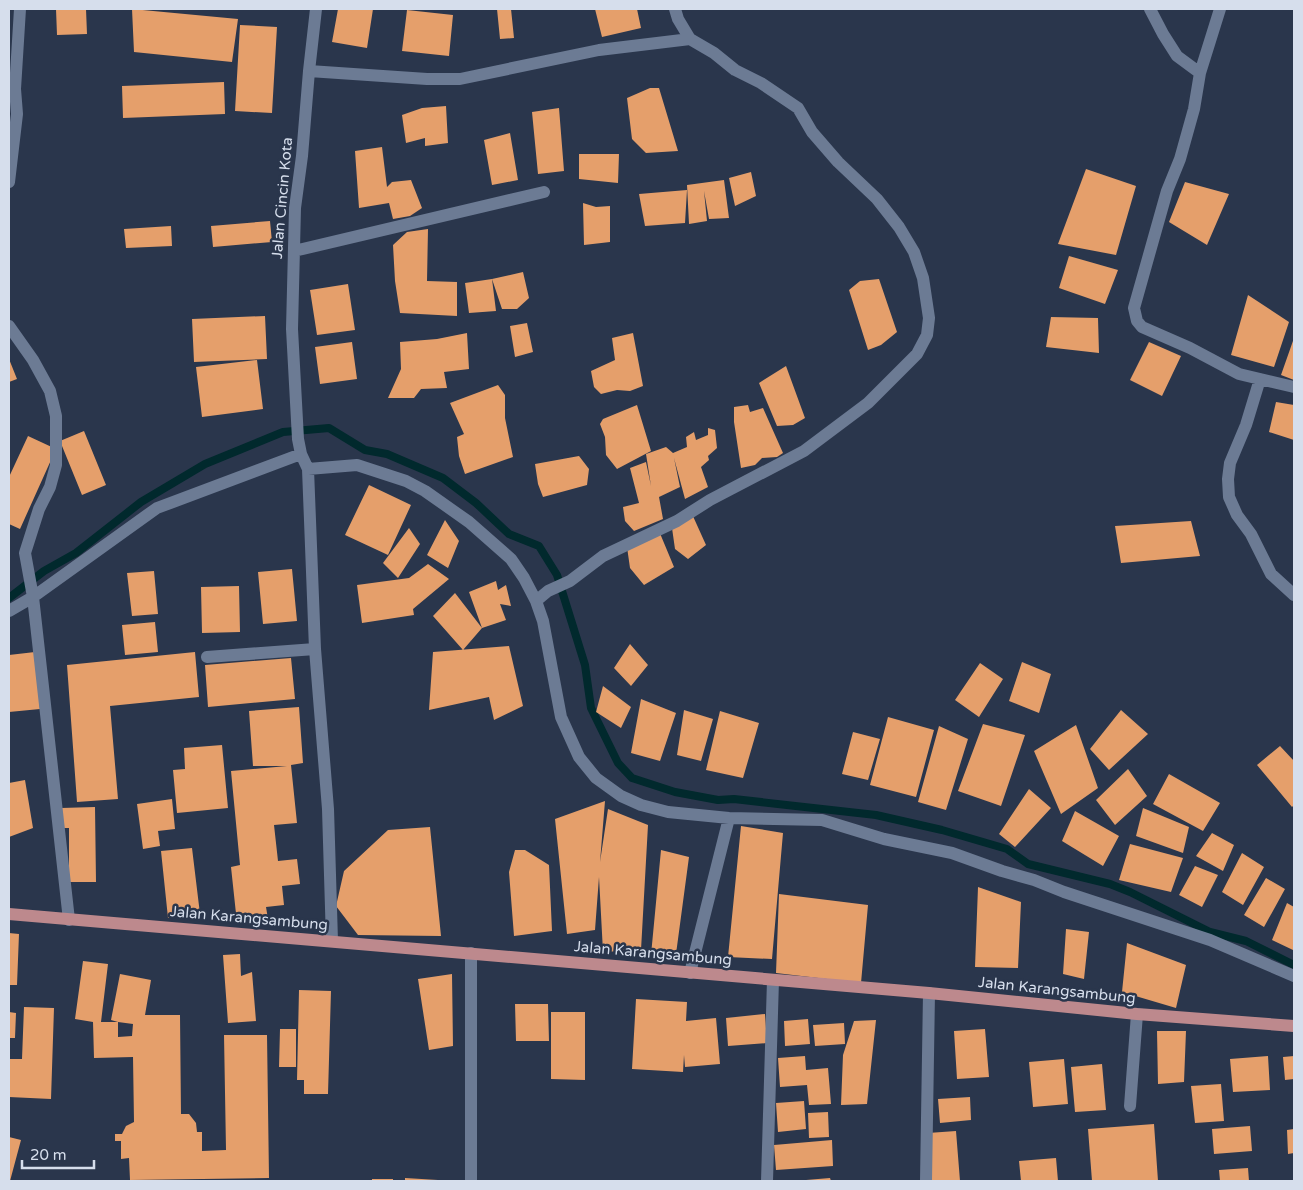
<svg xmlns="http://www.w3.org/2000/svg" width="1303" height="1190" font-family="'Varela Round',sans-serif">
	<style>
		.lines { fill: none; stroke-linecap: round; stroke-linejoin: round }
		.stream { stroke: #01292d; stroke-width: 8 }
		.building { fill: #e59f6b; fill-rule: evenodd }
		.minor { stroke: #6c7b94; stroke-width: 12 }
		.major { stroke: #bd898d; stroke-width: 12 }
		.labels { text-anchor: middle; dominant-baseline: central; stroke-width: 5; stroke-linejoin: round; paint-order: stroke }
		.street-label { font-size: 15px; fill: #d6deec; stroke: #2a364c }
	</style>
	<rect width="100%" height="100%" fill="#2a364c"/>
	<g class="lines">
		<path class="stream" d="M9,598L44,571L76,553L141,502L205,464L283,432L329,428L365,450L387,454L443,478L476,503L509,534L539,546L557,575L585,665L591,708L618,763L632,778L675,792L718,800L734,799L876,815L942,830L1007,849L1028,864L1110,884L1130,892L1210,932L1246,941L1294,965"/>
	</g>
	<path class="building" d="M56,9H86L87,34L57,35Z
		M132,9L238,19L232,62L134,52Z
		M338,9H373L367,48L332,42Z
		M497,9H511L514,38L500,39Z
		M595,9H637L641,28L602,37Z
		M407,10L453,15L449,56L402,51Z
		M240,25L277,27L272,113L235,111Z
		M224,82L225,114L123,118L122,86Z
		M650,88H659L678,151L646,153L632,139L627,98Z
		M446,106L448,143L425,146V138L406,143L402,115L422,108Z
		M559,108L564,171L538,174L532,112Z
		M510,133L518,180L492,185L484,140Z
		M382,147L387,187L392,182L411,180L422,208L410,216L393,219L389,203L359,208L355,151Z
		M579,154H619L618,183L579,179Z
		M1086,169L1136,186L1116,255L1058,244Z
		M751,172L756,196L735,206L729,178Z
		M724,180L729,218L709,219L704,191L707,221L689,224L687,185Z
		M1185,182L1229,194L1207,245L1169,222Z
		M687,190L685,223L645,226L639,194Z
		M583,203L596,207L610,206V242L584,245Z
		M270,221L272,242L213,247L211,226Z
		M171,226L172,246L126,248L124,229Z
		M428,229L427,281L457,282V316L400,313L395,281L393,245L407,232Z
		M1069,256L1118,270L1105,304L1059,288Z
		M523,272L529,298L517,309H502L492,279Z
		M492,279L496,311L469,313L465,283Z
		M879,279L897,332L881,345L868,350L849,290L860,281Z
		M348,284L355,330L317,335L310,290Z
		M1248,295L1289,322L1274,367L1231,355Z
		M265,316L267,359L194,362L192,319Z
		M1051,317L1098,318L1099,353L1046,347Z
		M527,323L533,352L515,357L510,326Z
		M467,333L469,369L444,372L447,388L421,389L414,398H388L401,369L400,342L437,339Z
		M633,333L643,386L630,391L617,390L601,394L594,387L591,371L615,360L612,338Z
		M1294,338V380L1281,375Z
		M352,342L357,379L320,384L315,347Z
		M1149,342L1181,356L1162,396L1130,380Z
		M9,359L17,379L9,382Z
		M257,360L263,409L202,417L196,367Z
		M786,366L805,418L793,425L777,426L759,383Z
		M498,385L505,395V418L513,457L465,474L459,456L457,437L464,434L450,403Z
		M1276,402L1294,405V440L1269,432Z
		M637,405L651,451L617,469L606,455L605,437L600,424L603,419Z
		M748,405L750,412L763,408L783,453L777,457L762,458L755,465L741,468L734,422V407Z
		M708,428L715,430L717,448L708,456L709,460L701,467L708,487L685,499L674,458L680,487L659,497L663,519L634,531L625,521L623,507L639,503L630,468L646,462L651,486L646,454L666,447L673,453L687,447L686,437L694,432L696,440L708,435Z
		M84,431L106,485L82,495L60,441Z
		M28,436L56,449L20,529L9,524V477Z
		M579,456L589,469L587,485L543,497L538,484L535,464Z
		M369,485L411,505L388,555L345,535Z
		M692,514L706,545L688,559L675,549L672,528Z
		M445,520L459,541L448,568L427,555Z
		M1191,521L1200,556L1121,563L1115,526Z
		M409,528L420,544L398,578L383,563Z
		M659,531L674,567L644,585L630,568L627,547Z
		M428,564L449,579L413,609L414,615L362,623L357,585L409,578Z
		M292,569L297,621L263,624L258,572Z
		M154,571L158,614L132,616L127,573Z
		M496,581L498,590L506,585L511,606L500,604L506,620L482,628L469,592Z
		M239,586L240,632L202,633L201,587Z
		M455,593L482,628L463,650L433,616Z
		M155,622L158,652L125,655L122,625Z
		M630,644L648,665L631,686L614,668Z
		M509,646L523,706L494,720L489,697L429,710L433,652Z
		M35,652L40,709L9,712V655Z
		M195,652L199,697L110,706L118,799L77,802L67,665Z
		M291,658L295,699L208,707L205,665Z
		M1022,662L1051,674L1039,713L1009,701Z
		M980,663L1003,679L979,717L955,700Z
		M603,686L631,707L621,728L596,712Z
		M641,699L676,713L660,761L631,753Z
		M299,707L303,763L291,765L297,823L274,825L278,861L297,859L300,884L282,886L284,905L266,907L268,919L237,923L231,867L240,865L231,771L287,766H253L249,711Z
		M684,710L713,719L701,761L677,755Z
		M1121,710L1148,734L1109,770L1090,749Z
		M720,711L759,723L743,778L706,770Z
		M888,717L934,730L916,797L870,785Z
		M983,724L1025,735L1001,806L958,791Z
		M1076,725L1098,788L1061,814L1034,751Z
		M939,726L968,739L946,810L918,802Z
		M853,732L880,739L868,780L842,774Z
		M222,745L228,808L177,813L173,770L185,769L184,748Z
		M1280,746L1294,761V805L1292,807L1257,765Z
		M1128,769L1147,796L1115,825L1096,800Z
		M1169,774L1220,803L1203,831L1153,804Z
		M25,780L33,828L9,837V783Z
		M1029,789L1051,808L1015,847L999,834Z
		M172,799L175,829L158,831L160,846L143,849L137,804Z
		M605,801L600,862L608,809L648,825L641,950L603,952L599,877L595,930L567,934L555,819Z
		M95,807L96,882H69V828H62L61,808Z
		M1143,808L1189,827L1183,853L1136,836Z
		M1075,811L1119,836L1103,866L1062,841Z
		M741,826L783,833L772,959L728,957Z
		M430,827L441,936L358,935L336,906L344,871L388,830Z
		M1212,833L1234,845L1223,871L1196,856Z
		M1130,844L1183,858L1171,892L1119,880Z
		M192,848L200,914L168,918L161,851Z
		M515,850H525L549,865L552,931L514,936L509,872Z
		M661,850L689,857L676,954L651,955Z
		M1242,853L1264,867L1243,905L1222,892Z
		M1195,866L1218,875L1202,907L1179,895Z
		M1266,878L1285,889L1264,927L1244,915Z
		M978,887L1021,902L1018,968L975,967Z
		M779,894L868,905L861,983L776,973Z
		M1287,903L1294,907V947L1293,950L1272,940Z
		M1066,929L1089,932L1084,979L1063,974Z
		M9,933L19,934L17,985H9Z
		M1127,943L1186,965L1176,1008L1122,992Z
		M240,954L241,976L252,972L256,1021L228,1023L223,955Z
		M83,961L108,964L101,1022H118L111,1020L120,974L151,980L145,1015H180L181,1114H189L196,1123L197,1132H202V1151L226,1150L224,1035H267L269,1178L130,1180L129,1158L121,1159V1141H115V1134H122L126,1126L134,1122L133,1057L94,1058L93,1022L75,1019ZM118,1022L133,1024L132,1036L118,1037Z
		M452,974L453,1046L429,1050L418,979Z
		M299,990L331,991L328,1094H304V1080H297Z
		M636,999L687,1002L686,1021L716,1018L720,1064L685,1067L684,1055L683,1072L632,1069Z
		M515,1004H548L549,1041H516Z
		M24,1007L54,1008L51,1099L9,1097V1059H22Z
		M9,1012L16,1013L15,1038H9Z
		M551,1012H585V1080L551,1079Z
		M765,1014L767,1043L728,1046L726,1018Z
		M808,1019L810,1044L785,1046L784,1021Z
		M876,1020L867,1104L841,1105L843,1055L854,1021Z
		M844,1023L845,1044L815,1046L813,1025Z
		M280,1029H296V1067H279Z
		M985,1029L989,1077L957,1079L954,1031Z
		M1157,1031H1186L1184,1082L1158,1084Z
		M805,1056L806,1070L828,1068L831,1104L809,1105L807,1085L780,1087L778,1058Z
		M1268,1056L1270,1090L1233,1092L1230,1059Z
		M1294,1056V1079L1285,1080L1283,1057Z
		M1064,1059L1068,1104L1033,1107L1029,1062Z
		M1102,1064L1106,1110L1075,1112L1071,1067Z
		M1221,1084L1224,1121L1195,1123L1191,1086Z
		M970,1097L971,1120L940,1123L938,1099Z
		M804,1101L806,1129L778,1132L776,1103Z
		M828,1112L829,1137L809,1138L808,1113Z
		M1154,1124L1158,1181H1092L1088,1129Z
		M1250,1126L1252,1151L1214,1154L1212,1129Z
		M1294,1129V1153L1288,1154L1287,1130Z
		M956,1131L960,1181H932L928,1133Z
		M9,1137L21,1140L10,1181H9Z
		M832,1140L833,1166L776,1170L774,1145Z
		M1056,1158L1058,1181H1021L1019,1161Z
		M1248,1168L1249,1181H1220L1219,1170Z
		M405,1178L438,1180V1181H405Z
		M830,1178L831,1181H806V1180Z
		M372,1179H393V1181H372Z"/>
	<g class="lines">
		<path class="minor" d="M316,9L309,71L302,156L295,208L292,329L298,439L301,454L308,469L315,649L328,809L332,941
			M1150,9L1163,34L1177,56L1200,73L1194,109L1180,159L1167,191L1134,308L1137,321L1142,327L1190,348L1239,374L1294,387
			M309,71L427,79H460L599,50L690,39
			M1200,73L1220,9
			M9,182L17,114L15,89L20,9
			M294,251L544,192
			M9,326L33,360L50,391L56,416V465L50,487L39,509L25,553L33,597L69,920
			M1260,379L1246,425L1230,463L1228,479L1229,497L1237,515L1251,534L1271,574L1294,595
			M308,469L357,465L406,481L425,491L469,522L511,559L524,578L536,601L543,621L561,717L579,757L596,778L621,796L641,805L668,812L729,818L822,820L884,839L952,853L1002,871L1034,880L1064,892L1210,940L1294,976
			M536,601L548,591L570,581L603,556L677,521L710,500L804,451L868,403L917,354L927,335L929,318L923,278L914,252L899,227L877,199L838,162L812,132L798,108L761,83L735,70L714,53L690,39L678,19L675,9
			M9,611L33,597L157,508L301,454
			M207,657L315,649
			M690,973L729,818
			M1130,1106L1137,1014
			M471,1181V953
			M767,1181L773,980
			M926,1181L929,993"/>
		<path class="major" d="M9,914L929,993L1137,1014L1294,1026"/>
	</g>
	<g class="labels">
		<g class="street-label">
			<text transform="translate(282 198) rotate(-85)">Jalan Cincin Kota</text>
			<text transform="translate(249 918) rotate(5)">Jalan Karangsambung</text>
			<text transform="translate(653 953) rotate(5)">Jalan Karangsambung</text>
			<text transform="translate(1057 990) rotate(6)">Jalan Karangsambung</text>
		</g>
	</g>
	<rect width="1303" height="1190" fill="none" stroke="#d6deec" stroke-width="20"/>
	<path d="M22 1160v8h72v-8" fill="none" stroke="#d6deec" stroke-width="2.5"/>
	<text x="30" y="1160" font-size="15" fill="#d6deec" stroke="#2a364c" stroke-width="4" paint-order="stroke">20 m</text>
</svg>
